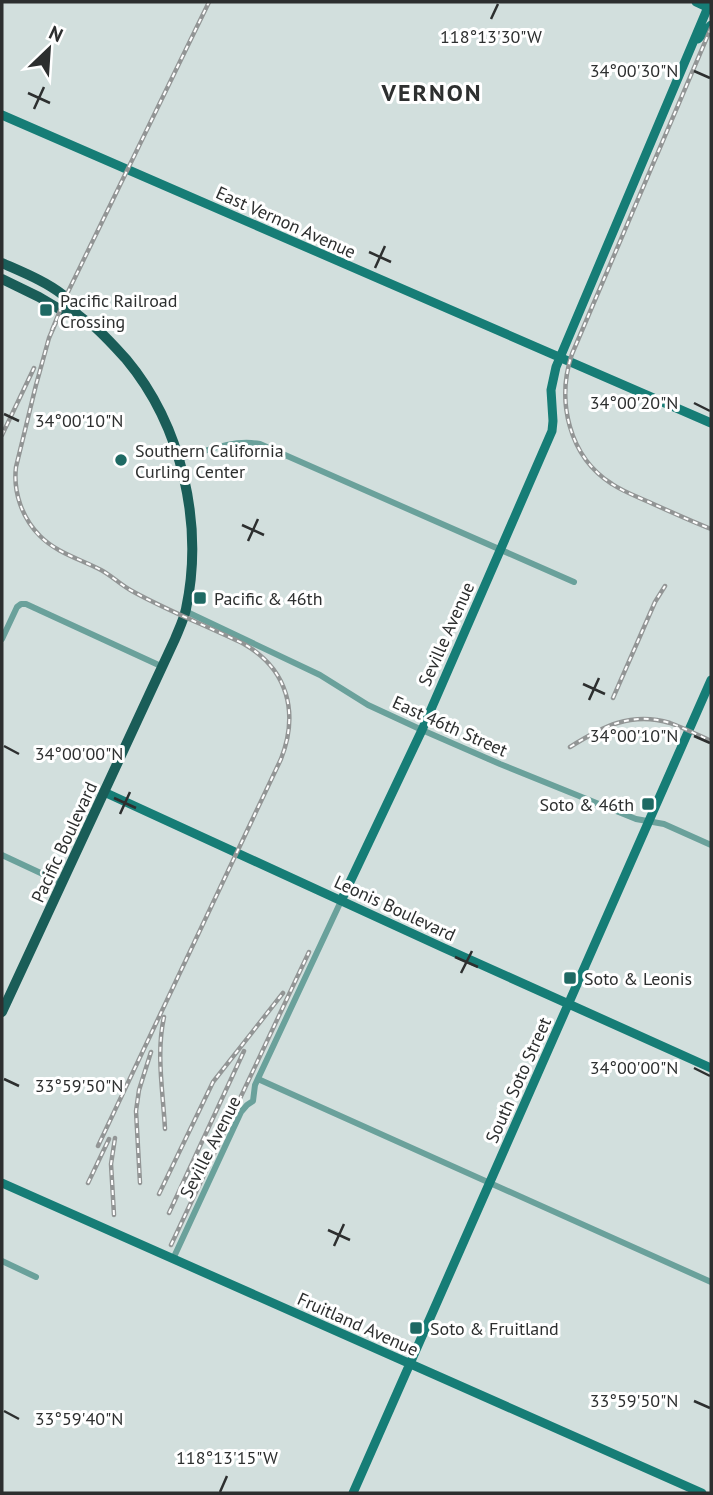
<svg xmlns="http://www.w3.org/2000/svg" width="713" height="1495" font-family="'PT Sans',sans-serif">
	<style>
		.built { fill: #d2dfdd }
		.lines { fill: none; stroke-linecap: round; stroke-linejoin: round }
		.street { stroke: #6aa19b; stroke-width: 6 }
		.secondary { stroke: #167d76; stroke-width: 9 }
		.primary { stroke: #1a5d58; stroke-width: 10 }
		.rail-casing { stroke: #929595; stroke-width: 4.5 }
		.rail { stroke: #fff; stroke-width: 2; stroke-dasharray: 5; stroke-linecap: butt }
		.ticks { fill: none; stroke: #2d2f2f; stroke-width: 2.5 }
		.poi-dot { fill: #1e6963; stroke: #fff; stroke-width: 2.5 }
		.labels { text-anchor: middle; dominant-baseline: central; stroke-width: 6; stroke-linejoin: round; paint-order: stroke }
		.street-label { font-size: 18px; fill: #2d2f2f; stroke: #fff }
		.poi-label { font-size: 18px; fill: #2d2f2f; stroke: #fff; text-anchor: start }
		.district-label { font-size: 24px; font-weight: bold; letter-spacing: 2px; fill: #2d2f2f; stroke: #fff }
		.ticks-label { font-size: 18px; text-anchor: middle; fill: #2d2f2f; stroke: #fff; stroke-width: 6; stroke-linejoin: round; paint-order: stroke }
	</style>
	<rect width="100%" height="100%" fill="#e4e9e8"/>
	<path class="built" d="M2,2H711V1493H2Z"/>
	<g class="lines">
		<path class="street" d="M179,459C206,451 232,439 260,444L574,582
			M185,611L320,675L368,705L422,730L500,764L636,819L664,824L711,845
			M2,639L17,607L21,604H26L163,667
			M2,855L62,883
			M258,1079L711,1282
			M173,1259L241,1112L247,1105L253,1101L255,1085L341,901
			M2,1261L36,1277"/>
		<path class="secondary" d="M696,2L711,9
			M698,39L711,25
			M2,115L711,423
			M104,792L444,948L711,1068
			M341,901L422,730L552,431L553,421L551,390L556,367L708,7
			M2,1183L702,1493
			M353,1493L711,680"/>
		<path class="primary" d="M2,263C22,272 45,281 63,295C69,299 70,306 75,312C81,318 89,323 96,328C107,338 116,348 126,359C182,426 204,524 186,609C184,619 179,629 175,639L2,1012
			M2,279L39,297L61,310H74"/>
		<defs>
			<path id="rail" d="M711,28L572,354C556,401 569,457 612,484C624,492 638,497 651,503C671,512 691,521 711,529
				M56,322L49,338L36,385L16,467C13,492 22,518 40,536C57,553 80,559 101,570C112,576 121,585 132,591C168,611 207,626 244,644C288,669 299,713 281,759L98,1146
				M52,330L66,296L209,2
				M2,435L34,368
				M613,698L655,602L665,586
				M570,747C602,727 631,711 670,723C684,728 698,735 711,741
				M164,1017C156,1053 163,1092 165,1129
				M88,1183L109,1139
				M140,1183L136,1111L139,1090L151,1052
				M159,1194L213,1082L283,993
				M169,1213L244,1051
				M114,1215L111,1164L115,1138
				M171,1245L309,952"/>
		</defs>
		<use href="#rail" class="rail-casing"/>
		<use href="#rail" class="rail"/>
	</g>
	<path class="ticks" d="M491,19L498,4M694,71L710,78M28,93L50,103M34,109L44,87M369,252L391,262M375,268L385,246M694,403L710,411M4,414L19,421M242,525L264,535M248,541L258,519M583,684L605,694M589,700L599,678M694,736L710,743M4,746L19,754M114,798L136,808M120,814L130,792M455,957L478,967M461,973L472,951M694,1068L710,1076M4,1079L19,1086M328,1230L350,1240M334,1246L344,1224M694,1401L710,1408M4,1411L19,1419M220,1492L227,1476"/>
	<g class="poi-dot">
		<rect x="39" y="303" width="14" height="14" rx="3.5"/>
		<circle cx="121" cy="460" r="7"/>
		<rect x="193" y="591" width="14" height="14" rx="3.5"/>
		<rect x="641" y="797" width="14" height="14" rx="3.5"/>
		<rect x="563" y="971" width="14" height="14" rx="3.5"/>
		<rect x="409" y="1321" width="14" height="14" rx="3.5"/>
	</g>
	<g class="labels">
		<g class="street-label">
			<text transform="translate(286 222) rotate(24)">East Vernon Avenue</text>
			<text transform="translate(446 634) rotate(-66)">Seville Avenue</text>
			<text transform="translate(450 726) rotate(24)">East 46th Street</text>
			<text transform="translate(64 842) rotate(-65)">Pacific Boulevard</text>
			<text transform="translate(395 908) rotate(25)">Leonis Boulevard</text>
			<text transform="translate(518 1080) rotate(-66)">South Soto Street</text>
			<text transform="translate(210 1147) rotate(-63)">Seville Avenue</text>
			<text transform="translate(358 1324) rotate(24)">Fruitland Avenue</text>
		</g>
		<g class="poi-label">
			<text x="60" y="300">Pacific Railroad<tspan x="60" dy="21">Crossing</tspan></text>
			<text x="135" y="450">Southern California<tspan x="135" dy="21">Curling Center</tspan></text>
			<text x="214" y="598">Pacific &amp; 46th</text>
			<text x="634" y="804" text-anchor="end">Soto &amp; 46th</text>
			<text x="584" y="978">Soto &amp; Leonis</text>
			<text x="430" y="1328">Soto &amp; Fruitland</text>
		</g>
		<g class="district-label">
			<text x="432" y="92">VERNON</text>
		</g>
	</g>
	<g class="ticks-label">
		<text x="491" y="43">118°13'30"W</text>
		<text x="634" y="77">34°00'30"N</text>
		<text x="634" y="409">34°00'20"N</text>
		<text x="79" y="427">34°00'10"N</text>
		<text x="634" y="742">34°00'10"N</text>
		<text x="79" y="760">34°00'00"N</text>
		<text x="634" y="1074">34°00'00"N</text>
		<text x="79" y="1092">33°59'50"N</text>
		<text x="634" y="1407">33°59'50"N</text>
		<text x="79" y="1425">33°59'40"N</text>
		<text x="227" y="1464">118°13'15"W</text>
	</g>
	<rect width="713" height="1495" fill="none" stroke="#2d2f2f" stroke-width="7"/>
	<g transform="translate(49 49) rotate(25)" stroke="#ffffff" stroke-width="5" paint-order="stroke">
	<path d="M0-5L12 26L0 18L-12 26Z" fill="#2d2f2f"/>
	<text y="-10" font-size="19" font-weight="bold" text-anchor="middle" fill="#2d2f2f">N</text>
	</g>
</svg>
